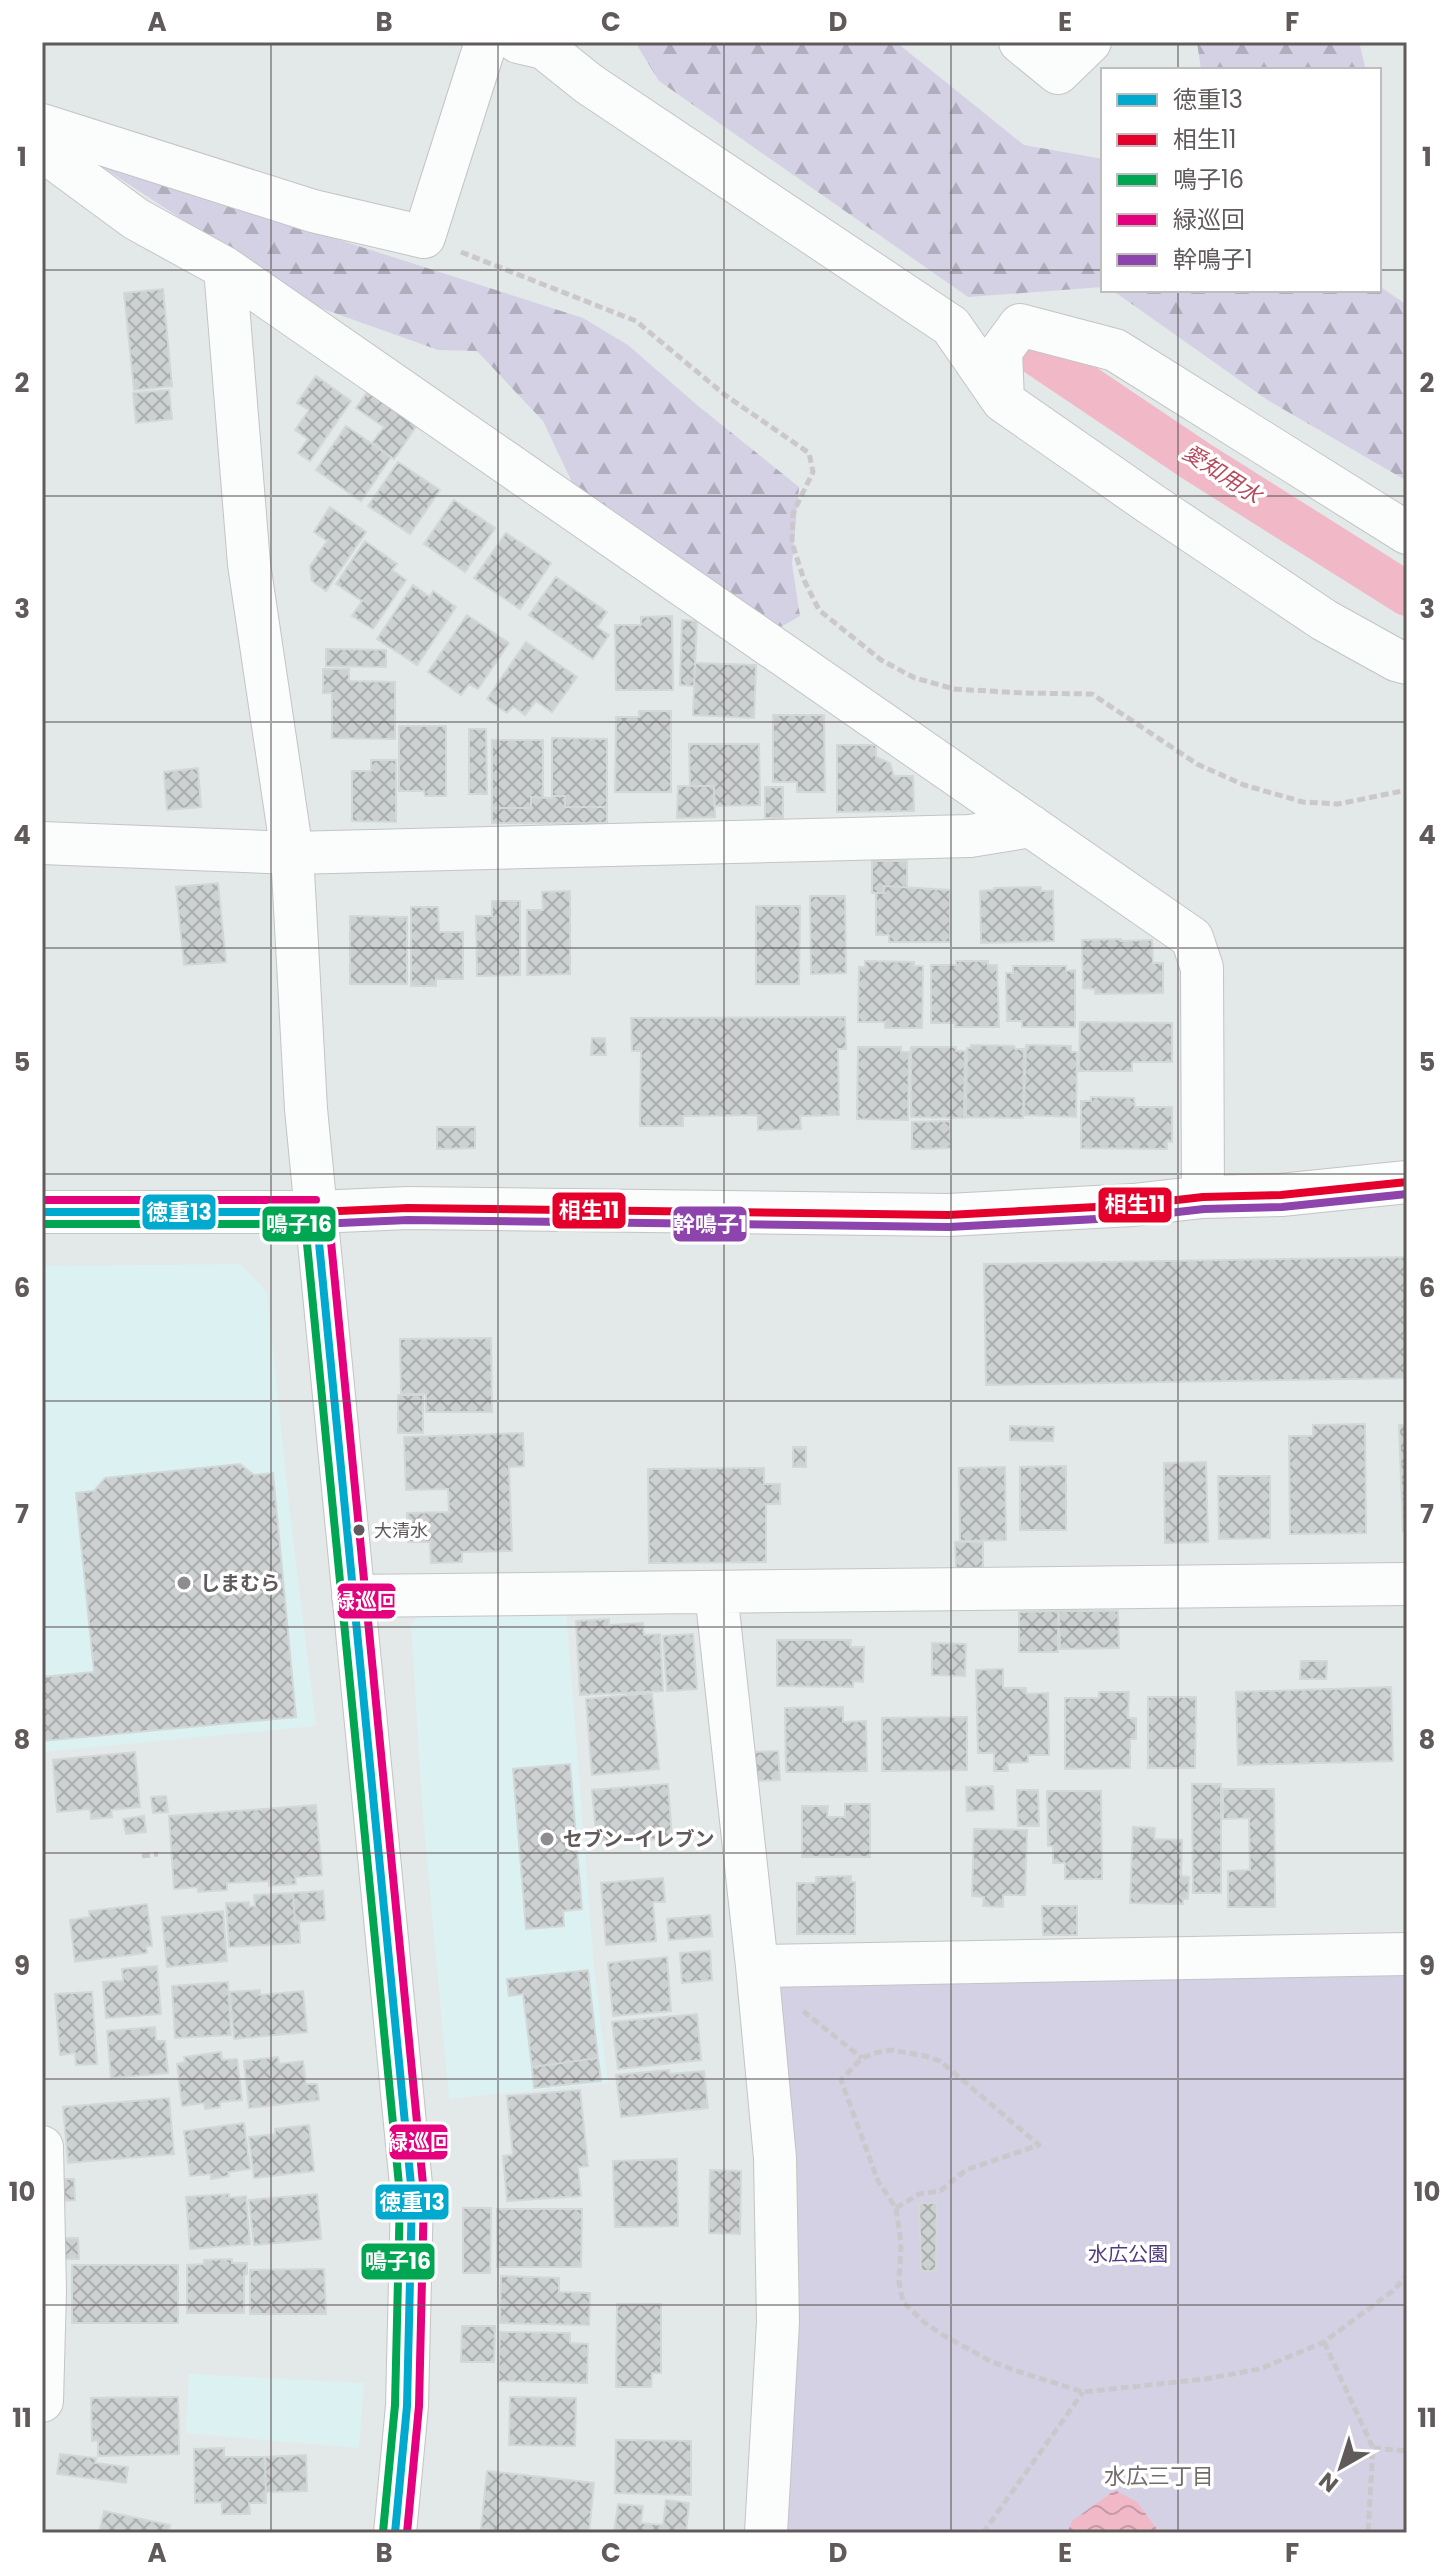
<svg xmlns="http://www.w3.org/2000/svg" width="1449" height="2575" font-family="Poppins,'Noto Sans JP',sans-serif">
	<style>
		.commercial { fill: #dcf1f2 }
		.forest { fill: url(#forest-firs) }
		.park { fill: #d5d1e5 }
		.water { fill: url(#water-waves) }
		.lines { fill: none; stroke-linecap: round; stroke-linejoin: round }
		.canal { stroke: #f1b9c8; stroke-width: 44 }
		.building { fill: url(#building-cross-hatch); stroke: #d2d8d8; stroke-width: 2 }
		.minor-casing { stroke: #c4c4c5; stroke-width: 44 }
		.path { stroke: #cbc8cc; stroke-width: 5; stroke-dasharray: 8 4; stroke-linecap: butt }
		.minor { stroke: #fbfcfc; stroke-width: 42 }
		.bus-1-casing { stroke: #fff; stroke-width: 14 }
		.bus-2-casing { stroke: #fff; stroke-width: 14 }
		.bus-3-casing { stroke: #fff; stroke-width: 14 }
		.bus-4-casing { stroke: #fff; stroke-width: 14 }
		.bus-5-casing { stroke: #fff; stroke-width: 14 }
		.bus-1 { stroke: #00a9ce; stroke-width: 8 }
		.bus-2 { stroke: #e4002b; stroke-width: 8 }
		.bus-3 { stroke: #00a651; stroke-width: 8 }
		.bus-4 { stroke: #e5007d; stroke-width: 8 }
		.bus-5 { stroke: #8e44ad; stroke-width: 8 }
		.grid { fill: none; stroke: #615a5b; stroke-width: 2; stroke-opacity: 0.55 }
		.bus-dot { fill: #615a5b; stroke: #fff; stroke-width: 3 }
		.poi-dot { fill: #8e8c8d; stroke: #fff; stroke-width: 3 }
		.labels { text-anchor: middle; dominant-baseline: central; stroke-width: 7; stroke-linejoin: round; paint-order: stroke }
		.bus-label { font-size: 18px; fill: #615a5b; stroke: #fff; text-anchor: start }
		.poi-label { font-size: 20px; font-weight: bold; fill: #615a5b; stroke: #fff; text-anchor: start }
		.park-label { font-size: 20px; fill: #533b7f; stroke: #fff }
		.water-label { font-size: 22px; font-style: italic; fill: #b84a5e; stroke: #fff }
		.neighbourhood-label { font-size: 22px; fill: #736b6c; stroke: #fff }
		.line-badge { stroke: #fff; stroke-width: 3 }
		.badge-label { font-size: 22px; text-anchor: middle; font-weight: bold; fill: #fff }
		.neatline { fill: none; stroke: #615a5b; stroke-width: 3 }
		.grid-label { font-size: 26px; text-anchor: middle; font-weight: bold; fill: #615a5b }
	</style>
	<defs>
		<pattern id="forest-firs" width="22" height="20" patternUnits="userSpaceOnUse" patternTransform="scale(2)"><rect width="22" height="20" fill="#d5d1e5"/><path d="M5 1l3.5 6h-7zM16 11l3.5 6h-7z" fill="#b0adbd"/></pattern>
		<pattern id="water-waves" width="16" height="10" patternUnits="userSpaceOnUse" patternTransform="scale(2)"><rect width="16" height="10" fill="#f1b9c8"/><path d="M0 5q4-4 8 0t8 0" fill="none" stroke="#c799a5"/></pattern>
		<pattern id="building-cross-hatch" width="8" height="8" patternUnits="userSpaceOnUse" patternTransform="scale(2)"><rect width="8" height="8" fill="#cdd1d1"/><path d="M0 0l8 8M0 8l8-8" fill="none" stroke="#aaadad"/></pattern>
	</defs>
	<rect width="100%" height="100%" fill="#e3e8e9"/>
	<path class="commercial" d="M240,1264L267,1292L290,1514L316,1726L42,1752V1266Z
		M566,1611L594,1966L608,2083L449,2099L422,1804L411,1624L419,1615Z
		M189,2374L364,2383L359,2448L186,2433Z"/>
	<path class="forest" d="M635,42H896L1024,145L1103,159V287L968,297L659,81Z
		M1197,42H1359L1366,70H1201Z
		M93,161L583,318L628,345L697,405L799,487L792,564L800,616L774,631L579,497L543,421L477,351L438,350L315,306Z
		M1379,286L1407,305V481L1269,401L1112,290H1379Z"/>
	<path class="park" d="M1407,1970V2533H779L775,1990L785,1980Z"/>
	<path class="water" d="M1115,2490L1137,2502L1160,2533H1067L1072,2521Z"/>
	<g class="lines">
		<path class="canal" d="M1037,354L1196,461L1407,594"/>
	</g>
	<path class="building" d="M163,289L172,386L134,390L124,293Z
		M316,376L351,401L310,461L298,453L308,439L295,430L309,410L297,403Z
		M169,390L172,419L136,423L133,393Z
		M368,391L417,425L394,459L372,443L384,427L356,408Z
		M346,426L391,457L361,501L316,470Z
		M398,462L440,490L410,534L368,506Z
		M454,500L495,528L465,572L424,544Z
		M330,507L366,532L326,591L312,581L310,566L327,541L314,532Z
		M506,533L551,563L520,609L474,578Z
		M365,541L397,564L392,570L406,580L373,629L352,616L362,601L336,584Z
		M556,577L607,612L597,627L609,635L593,659L529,615Z
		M413,585L430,597L433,591L456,607L417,665L377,639Z
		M467,615L509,643L478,689L469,684L461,695L428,672Z
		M672,616L673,690H616L615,625H641V617Z
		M682,620L697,621L694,686L680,685Z
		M526,642L577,677L552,712L536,701L525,715L513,706L507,713L487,699Z
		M326,649L386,650V667L326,666Z
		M695,663L756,665L754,718L693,715Z
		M323,669H349V681L395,682V739L332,738V693H323Z
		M639,711H671V792H615L616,717H639Z
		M773,715H824L825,792H797V782H773Z
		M399,726H446V796H425L424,791H399Z
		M469,729H486L487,794H469Z
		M552,738L607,739V807H565V796H552Z
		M492,740H543V798L531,797V808H492Z
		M689,744H759L760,805L714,806V786H690Z
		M837,745H876V757L890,763L894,776H913L914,811L837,812Z
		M371,760H396V822L352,821V771H371Z
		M198,768L201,807L167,810L164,772Z
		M678,786H714L715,817L677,818Z
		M765,787H783V818H765Z
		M552,796H565V807H607V823H492V808H531V797L552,798Z
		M872,861H907V887L884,886V893H872Z
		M218,883L226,962L184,965L176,887Z
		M884,886L950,890V942H889V935H876V893H884Z
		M1041,887V891H1053L1054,941L981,943L980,891L994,890V888Z
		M570,891V974L527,975V910H543L542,892Z
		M810,896H845L846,973L811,974Z
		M492,901H520V975L477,976L476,916H492Z
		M756,906H800L799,984H756Z
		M411,907H438L439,932H463V979H436V986H411Z
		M350,916L407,917V984H350Z
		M1121,939V941L1152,940L1153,963H1163V993L1095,994V989L1083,988L1082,940Z
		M865,961L914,962V966H923L922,1028H885V1022H858L859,967H865Z
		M956,961H988V965H997L999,1027H955V1023H931V965H956Z
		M1013,966H1066V971L1075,970V1027H1022V1021H1007L1006,973H1013Z
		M845,1017L846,1049H838L839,1115L800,1116L801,1129L758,1130V1115L683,1116V1126H640L641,1051H632L631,1018Z
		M1080,1022L1172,1023V1062H1132V1071H1079Z
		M592,1038H605L606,1055H591Z
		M971,1045L1014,1046L1015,1049H1024L1023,1118L966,1117L967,1048H971Z
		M1026,1045L1071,1046V1052H1077L1076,1117L1024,1115Z
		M858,1047H901V1052H909L908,1120L857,1119Z
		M911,1047H956V1051H965L964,1118L911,1117Z
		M1091,1097L1134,1098L1135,1107H1172V1142L1167,1141V1149L1081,1148V1101H1091Z
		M950,1121L951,1148L912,1149V1122Z
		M437,1127H475V1148L437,1149Z
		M1407,1257V1378L986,1385L984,1264Z
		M491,1338L492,1412H426V1394H401L400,1339Z
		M398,1395H423V1433H398Z
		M1365,1424L1366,1533L1290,1534L1289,1436H1313V1425Z
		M1399,1425H1407V1531H1403Z
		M1010,1426L1054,1427L1053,1441L1010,1440Z
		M523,1433L524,1466L509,1467L512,1551L462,1552V1562L431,1563L430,1542H408L407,1513L449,1512L448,1489L406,1490L404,1437Z
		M793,1447H806V1467H793Z
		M1206,1462L1208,1542L1165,1543L1164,1463Z
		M240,1464L254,1475L273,1473L296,1717L42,1741V1677L94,1672L76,1493L94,1491L105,1478Z
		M1066,1466V1530H1020V1467Z
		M1005,1467L1006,1540L960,1541L959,1468Z
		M764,1468V1484H780V1504H766V1562L649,1563L648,1469Z
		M1218,1476H1270V1538L1219,1539Z
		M955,1542H983V1568L956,1569Z
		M1058,1611V1652H1019V1612Z
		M1059,1611H1118L1119,1648L1060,1649Z
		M609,1619V1625L643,1623L644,1635L660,1634L663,1691L580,1695L576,1621Z
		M693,1634L697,1689L667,1691L663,1636Z
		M777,1640H851L850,1647H864L863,1682L853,1681V1687L777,1686Z
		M932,1643L966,1644L965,1676L932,1675Z
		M1301,1661H1327L1326,1679H1300Z
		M1003,1669V1688H1026V1694L1048,1693L1049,1755H1028V1762L1007,1763L1008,1771H994V1753H978L976,1670Z
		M1391,1687L1393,1761L1238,1765L1236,1692Z
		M1099,1692H1129L1128,1718H1136V1739H1130V1768L1065,1769V1698H1099Z
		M652,1693L659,1769L592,1775L586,1699Z
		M1148,1697H1196L1195,1768H1148Z
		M843,1707V1722L866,1721L867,1771L786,1772L785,1708Z
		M967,1717V1770L882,1771V1718Z
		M778,1751L780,1780L755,1781L754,1752Z
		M135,1752L140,1807L111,1810L112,1817L91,1819L90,1809L57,1812L53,1760Z
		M570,1764L582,1909L563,1911L564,1926L526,1929L513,1769Z
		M668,1784L672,1838L597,1844L592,1790Z
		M1192,1784H1221V1893H1193Z
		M993,1786L994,1810L967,1811L966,1787Z
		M1223,1789H1274L1275,1907H1228V1871L1250,1870L1249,1818L1223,1819Z
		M1017,1790H1038L1039,1826H1018Z
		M1047,1791H1101L1102,1879H1065V1863H1053V1846H1048Z
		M166,1796L168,1812L153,1813L151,1797Z
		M845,1804H870V1857H802V1806H828L827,1817H845Z
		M316,1805L322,1875L295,1877L296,1884L269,1886V1881L227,1883V1890L198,1892V1887L174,1889L169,1816Z
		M144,1816L146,1832L126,1834L123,1819Z
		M1133,1827L1155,1828L1154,1839L1182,1840L1181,1876L1189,1877L1188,1899H1183V1904L1130,1903Z
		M974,1829L1027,1830L1025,1895H1003V1907L983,1906L984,1897L972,1896Z
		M851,1876V1882H855V1934H797V1883H816V1877Z
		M663,1878L665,1902H653L656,1941L606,1945L601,1883Z
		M323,1891L325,1920L295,1922L293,1893Z
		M293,1893L295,1922L299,1921L300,1943L229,1947L226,1903L249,1902V1907L255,1906L254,1895Z
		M147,1904L152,1946H146L147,1953L75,1962L70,1920L90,1917L89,1911Z
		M1042,1906H1077V1935H1043Z
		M223,1911L227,1961L167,1967L162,1917Z
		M710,1915L712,1936L669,1940L667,1919Z
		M710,1951L712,1980L682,1983L680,1953Z
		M667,1957L671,2011L613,2016L608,1963Z
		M157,1966L161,2014L106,2018L103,1982L123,1981L122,1969Z
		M588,1970L598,2058L532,2067L523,1994L509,1996L507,1979Z
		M228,1982L231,2035L175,2038L172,1986Z
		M260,1990V1995L303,1991L307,2032L234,2039L230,1992Z
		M92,1992L97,2064L76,2065L75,2053L60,2055L55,1994Z
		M697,2014L701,2060L618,2069L612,2022Z
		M155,2027L156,2041H165L168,2073L111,2078L107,2031Z
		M221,2052L222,2060L237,2059L242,2100L220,2102V2107L205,2109L204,2103L182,2106L177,2064L185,2062L184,2057Z
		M278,2057L279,2064L303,2061L306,2084H317L319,2100L249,2108L244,2061Z
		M598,2058L601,2081L534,2088L532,2067Z
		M669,2070L670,2074L704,2071L708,2108L621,2117L616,2075Z
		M580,2090L588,2166L578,2167L581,2196L507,2201L503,2156L513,2155L507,2096Z
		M169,2098L174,2154L68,2163L63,2107Z
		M244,2123L250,2169L228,2172L229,2176L211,2179V2174L190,2176L184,2131Z
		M309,2125L314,2171L254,2178L249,2137L275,2134V2129Z
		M677,2159L678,2226L615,2227L613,2161Z
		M710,2170L741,2171L740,2234L709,2233Z
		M61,2179H74L75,2200L62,2201Z
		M229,2194V2198L246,2196L250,2244L190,2249L186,2197Z
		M317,2194L321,2239L254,2245L249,2200Z
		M919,2203H937L936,2271H921Z
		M463,2208H491L490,2273H463Z
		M497,2209H582L581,2267H497Z
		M64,2238H78L79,2259H65Z
		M232,2259V2263H247V2274L244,2275V2313H187V2265L204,2264V2260Z
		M72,2265H178V2323H72Z
		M324,2269L326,2314H250V2270Z
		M501,2276L559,2278V2292L590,2293L589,2325L500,2323Z
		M617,2304H661V2373H652L651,2387H616Z
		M462,2326H495L494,2362H461Z
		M500,2332L570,2333V2343L588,2344L587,2383L498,2381Z
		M178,2397L179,2454L98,2456V2440L92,2441L91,2398Z
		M510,2397L576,2398L575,2446L509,2445Z
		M616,2440L691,2441V2495L615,2493Z
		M224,2448V2457H265L266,2503H249L250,2514H222V2502L195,2503L194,2449Z
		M60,2454L96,2458L95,2463L128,2467L126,2483L57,2474Z
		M306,2455L307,2491L266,2492L265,2457Z
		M487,2471L594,2483L589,2533H517L481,2529Z
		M666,2500L689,2503L686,2533H614L618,2504L643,2506L641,2523L663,2525Z
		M104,2511L170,2525L168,2533H99Z"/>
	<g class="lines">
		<defs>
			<path id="minor" d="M518,42L544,48L589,84L951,326L1003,401L1151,504L1324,620L1396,660L1407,663
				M1020,42L1058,73L1090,42
				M42,125L313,211L424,237L486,42
				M42,153L49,155L136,219L225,268L1192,938L1202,968L1203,1197
				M225,268L249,564L292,853L306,1109L412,2195L407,2406L395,2533
				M1003,401L1001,351L1020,325L1115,350L1407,533
				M42,843L292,853L970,836L1031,826
				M42,1212H316L408,1208L948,1215L1133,1205L1203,1197L1281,1195L1407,1182
				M716,1592L757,1966L775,2158L778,2322L766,2533
				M353,1596L1407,1584
				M757,1966L1407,1954
				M42,2147L45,2291L42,2401"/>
		</defs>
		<use href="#minor" class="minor-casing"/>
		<path class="path" d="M461,252L636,321L725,395L809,453L813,472L793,513L792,543L804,580L819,610L881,660L915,678L954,689L1024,693L1092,694L1197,764L1244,785L1303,802L1338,804L1407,790
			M142,1856L158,1854
			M803,2011L862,2058
			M896,2208L919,2194L940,2191L966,2170L1039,2145L940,2061L925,2056L891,2050L875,2053L862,2058L841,2080L878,2181L896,2208L901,2243L899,2282L903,2302L924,2322L941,2334L990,2361L1017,2371L1083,2392L1205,2379L1260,2369L1324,2342L1394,2290L1407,2275
			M1324,2342L1373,2448L1368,2533
			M1373,2448L1407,2451
			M983,2533L1083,2392"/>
		<use href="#minor" class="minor"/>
		<defs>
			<path id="bus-1" d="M42,1212H316
				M316,1212L412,2195L407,2406L395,2533"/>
			<path id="bus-2" d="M316,1212L408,1208L948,1215L1133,1205L1203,1197L1281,1195L1407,1182"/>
			<path id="bus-3" d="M304,1213L400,2195L395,2405L383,2532
				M42,1224H316"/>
			<path id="bus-4" d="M42,1200H316
				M328,1211L424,2194L419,2406L407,2533"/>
			<path id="bus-5" d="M317,1224L408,1220L949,1227L1134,1217L1204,1209L1282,1207L1407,1194"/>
		</defs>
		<use href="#bus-1" class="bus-1-casing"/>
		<use href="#bus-2" class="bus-2-casing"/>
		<use href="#bus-3" class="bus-3-casing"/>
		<use href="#bus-4" class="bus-4-casing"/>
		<use href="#bus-5" class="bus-5-casing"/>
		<use href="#bus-1" class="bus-1"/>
		<use href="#bus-2" class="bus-2"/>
		<use href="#bus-3" class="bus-3"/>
		<use href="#bus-4" class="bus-4"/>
		<use href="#bus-5" class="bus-5"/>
	</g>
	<path class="grid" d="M271,42V2533M498,42V2533M724,42V2533M951,42V2533M1178,42V70M42,270H1103M1379,270H1407M1178,290V2533M42,496H1407M42,722H1407M42,948H1407M42,1174H1407M42,1401H1407M42,1627H1407M42,1853H1407M42,2079H1407M42,2305H1407"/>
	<circle class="bus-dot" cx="359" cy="1530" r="7"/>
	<g class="poi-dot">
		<circle cx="184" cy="1583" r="8"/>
		<circle cx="547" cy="1839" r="8"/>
	</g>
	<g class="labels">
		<g class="bus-label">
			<text x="374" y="1530">大清水</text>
		</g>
		<g class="poi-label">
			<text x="200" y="1583">しまむら</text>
			<text x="563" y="1839">セブン-イレブン</text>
		</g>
		<g class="park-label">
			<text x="1128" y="2254">水広公園</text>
		</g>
		<g class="water-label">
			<text transform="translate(1222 474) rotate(33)">愛知用水</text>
		</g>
		<g class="neighbourhood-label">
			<text x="1159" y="2476">水広三丁目</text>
		</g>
	</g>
	<g class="line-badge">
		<rect x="1097" y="1186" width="76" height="38" rx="8" fill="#e4002b"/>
		<rect x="551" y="1191" width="76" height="39" rx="8" fill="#e4002b"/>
		<rect x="141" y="1193" width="76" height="38" rx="8" fill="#00a9ce"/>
		<rect x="672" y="1205" width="76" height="38" rx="8" fill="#8e44ad"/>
		<rect x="261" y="1205" width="76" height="38" rx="8" fill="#00a651"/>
		<rect x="336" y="1582" width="61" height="38" rx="8" fill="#e5007d"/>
		<rect x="388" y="2123" width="61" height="38" rx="8" fill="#e5007d"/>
		<rect x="374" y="2183" width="76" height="38" rx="8" fill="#00a9ce"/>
		<rect x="360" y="2242" width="76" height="39" rx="8" fill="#00a651"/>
	</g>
	<g class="badge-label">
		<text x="1135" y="1212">相生11</text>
		<text x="589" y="1218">相生11</text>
		<text x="179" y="1220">徳重13</text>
		<text x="710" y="1232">幹鳴子1</text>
		<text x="299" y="1232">鳴子16</text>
		<text x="366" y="1609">緑巡回</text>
		<text x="419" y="2150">緑巡回</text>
		<text x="412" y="2210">徳重13</text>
		<text x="398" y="2269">鳴子16</text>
	</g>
	<rect width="1449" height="2575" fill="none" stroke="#ffffff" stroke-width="88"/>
	<rect x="1101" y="68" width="280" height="224" fill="#ffffff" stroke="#c0bdbd" stroke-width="2"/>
	<rect x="1117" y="94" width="40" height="12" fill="#00a9ce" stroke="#c0bdbd" stroke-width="2"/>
	<text x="1173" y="108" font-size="24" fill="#615a5b">徳重13</text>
	<rect x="1117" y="134" width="40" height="12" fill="#e4002b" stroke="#c0bdbd" stroke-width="2"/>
	<text x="1173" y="148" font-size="24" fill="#615a5b">相生11</text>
	<rect x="1117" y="174" width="40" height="12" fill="#00a651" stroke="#c0bdbd" stroke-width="2"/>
	<text x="1173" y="188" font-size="24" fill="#615a5b">鳴子16</text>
	<rect x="1117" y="214" width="40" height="12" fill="#e5007d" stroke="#c0bdbd" stroke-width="2"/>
	<text x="1173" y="228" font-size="24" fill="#615a5b">緑巡回</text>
	<rect x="1117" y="254" width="40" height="12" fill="#8e44ad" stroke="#c0bdbd" stroke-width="2"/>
	<text x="1173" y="268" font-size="24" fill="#615a5b">幹鳴子1</text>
	<g transform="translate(1341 2467) rotate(219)" stroke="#ffffff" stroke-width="6" paint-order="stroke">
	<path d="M0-6L14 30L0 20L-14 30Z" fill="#615a5b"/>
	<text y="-12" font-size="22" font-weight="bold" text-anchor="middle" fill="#615a5b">N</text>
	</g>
	<rect x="44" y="44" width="1361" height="2487" class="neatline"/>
	<g class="grid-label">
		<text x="157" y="31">A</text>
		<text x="384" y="31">B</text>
		<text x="611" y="31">C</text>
		<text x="838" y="31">D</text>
		<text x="1065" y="31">E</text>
		<text x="1292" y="31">F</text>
		<text x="22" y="166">1</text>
		<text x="1427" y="166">1</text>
		<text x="22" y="392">2</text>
		<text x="1427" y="392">2</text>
		<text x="22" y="618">3</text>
		<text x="1427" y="618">3</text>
		<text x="22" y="844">4</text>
		<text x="1427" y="844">4</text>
		<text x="22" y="1071">5</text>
		<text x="1427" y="1071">5</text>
		<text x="22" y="1297">6</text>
		<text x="1427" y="1297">6</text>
		<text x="22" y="1523">7</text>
		<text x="1427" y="1523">7</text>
		<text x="22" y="1749">8</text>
		<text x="1427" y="1749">8</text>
		<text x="22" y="1975">9</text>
		<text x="1427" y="1975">9</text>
		<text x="22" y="2201">10</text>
		<text x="1427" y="2201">10</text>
		<text x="22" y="2427">11</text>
		<text x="1427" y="2427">11</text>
		<text x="157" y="2562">A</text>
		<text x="384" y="2562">B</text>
		<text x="611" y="2562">C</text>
		<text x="838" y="2562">D</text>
		<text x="1065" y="2562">E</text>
		<text x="1292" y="2562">F</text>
	</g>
</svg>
